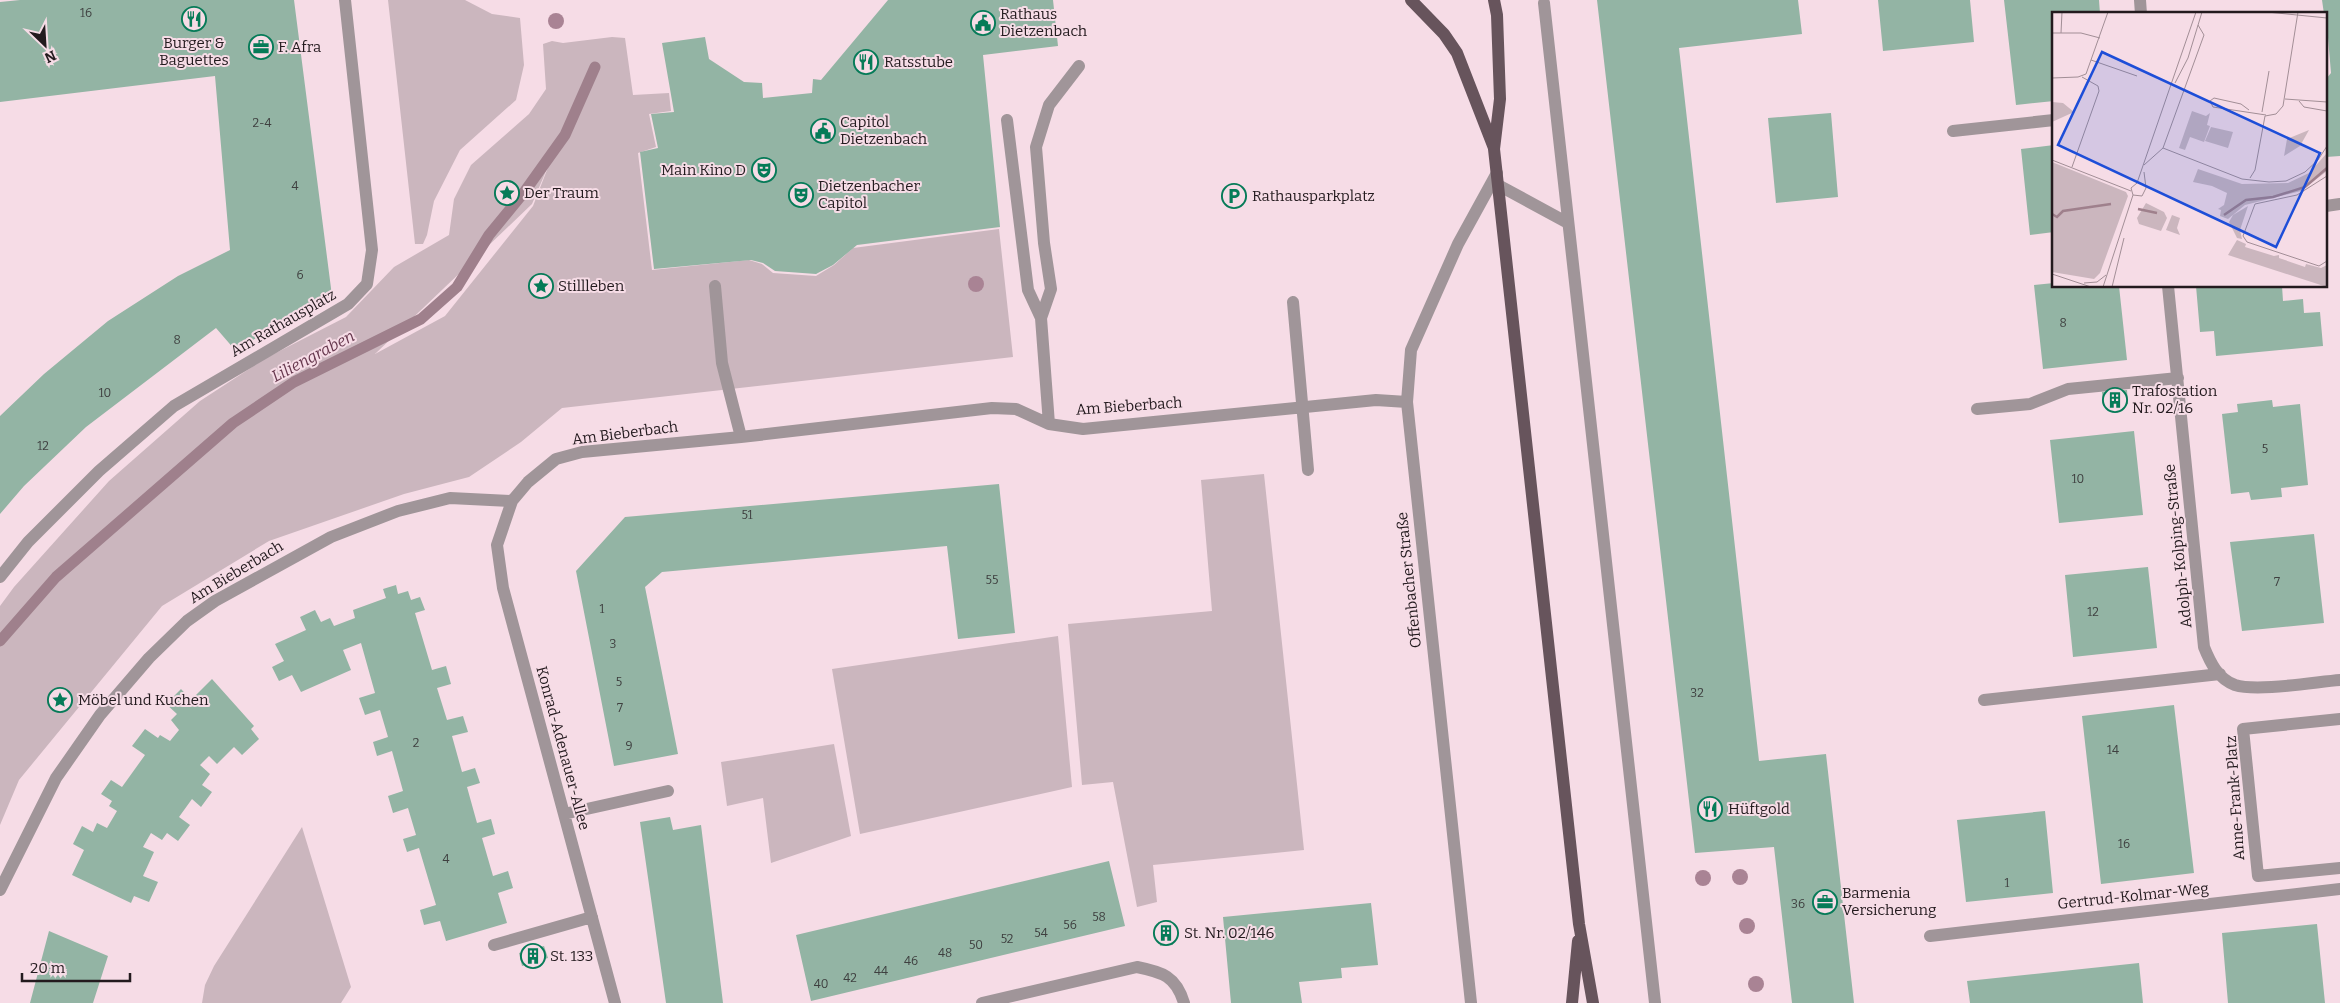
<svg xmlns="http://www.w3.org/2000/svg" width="2340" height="1003" font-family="Bitter,serif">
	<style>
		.green { fill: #cbb6be; fill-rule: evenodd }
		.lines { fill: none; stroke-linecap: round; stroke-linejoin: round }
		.stream { stroke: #9f808c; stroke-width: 11 }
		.building { fill: #93b4a4 }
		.minor { stroke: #a09599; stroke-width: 12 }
		.major { stroke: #67545c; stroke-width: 12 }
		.tree { fill: #a98394 }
		.labels { text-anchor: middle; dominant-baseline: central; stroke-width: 4; stroke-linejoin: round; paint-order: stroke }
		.number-label { font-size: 12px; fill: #3f4040 }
		.poi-label { font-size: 15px; fill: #231a1e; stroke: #f6dce6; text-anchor: start }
		.street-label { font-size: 15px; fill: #231a1e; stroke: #f6dce6 }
		.water-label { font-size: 16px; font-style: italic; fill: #66374d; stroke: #f6dce6 }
		.inset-river { fill: none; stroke: #9f808c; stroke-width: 2.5 }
		.inset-road { fill: none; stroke: #a28e96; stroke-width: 1 }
		.view { fill: #1d4ed8; fill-opacity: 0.15; stroke: #1d4ed8; stroke-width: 2.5 }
		.inset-edge { fill: none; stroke: #231a1e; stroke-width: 2.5 }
	</style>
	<rect width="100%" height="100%" fill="#f6dce6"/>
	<path class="green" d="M388,0H465L492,14L520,18L524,65L516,100L460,150L434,201L427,235L423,244H415Z
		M612,37L625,38L633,95L669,93L671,111L649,114L656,147L638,153L652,270L749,260L762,264L773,273L816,276L834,265L853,248L999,229L1013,357L562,408L521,442L469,477L404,494L269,541L162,606L19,780L0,825V606L14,587L109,481L200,401L266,358L346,317L394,267L449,235L454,199L471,165L529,114L546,89L543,44L552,41L563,43ZM552,157L533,206L445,316L375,354L532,204Z
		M1264,474L1304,850L1153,865L1157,902L1137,907L1113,782L1082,785L1068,624L1212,611L1201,480Z
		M1058,636L1072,787L860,834L832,669Z
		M834,744L851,836L771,863L763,798L727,806L721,762Z
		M302,827L351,987L341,1003H202L205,985L214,966Z"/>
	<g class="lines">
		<path class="stream" d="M0,641L56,577L233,423L294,382L421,319L457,287L489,235L525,191L565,135L595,67"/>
	</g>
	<path class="building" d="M20,0H294L332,296L235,350L216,328L86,427L24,486L0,514V416L44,374L108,321L178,276L230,250L215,76L0,102V2Z
		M888,0H1053L1058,46L983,55L1000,227L857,245L833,265L816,274L775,271L763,263L751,260L654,269L640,152L658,148L651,114L674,112L662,43L705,37L709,59L744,82L762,83L763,98L812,93L813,79L821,80Z
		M1597,0H1798L1802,34L1679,48L1759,761L1826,754L1854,1003H1792L1774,847L1695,853Z
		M1878,0H1970L1974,42L1883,51Z
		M2004,0H2099L2100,14H2054V101L2016,105Z
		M2322,0H2340V156L2326,157V79L2331,73L2326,14H2324Z
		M1831,113L1838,197L1776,203L1768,118Z
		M2054,145V232L2030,235L2021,149Z
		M2054,283V286H2119L2127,360L2043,369L2034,285Z
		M2196,286H2282L2283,301L2303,299L2304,313L2320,312L2323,346L2216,356L2214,331L2200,332Z
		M2127,390L2128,404L2103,406L2102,392Z
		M2272,400L2273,407L2300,404L2308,485L2281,488L2282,497L2251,500L2249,492L2231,494L2222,414L2238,412L2237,404Z
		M2134,431L2143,515L2059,523L2050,440Z
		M999,484L1015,633L958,639L947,546L662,572L645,587L678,754L614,766L576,571L625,517Z
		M2314,534L2324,623L2242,631L2230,542Z
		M2148,567L2157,648L2073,657L2065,575Z
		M396,585L398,594L408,591L411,600L420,597L425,610L415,613L432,670L446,666L451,684L437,688L447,720L463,716L468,732L452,736L462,772L475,768L480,783L467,787L477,823L491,819L495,834L482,838L493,876L508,871L513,888L498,893L507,923L446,941L440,921L424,925L420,910L436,905L419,848L407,852L403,839L416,835L408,808L393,813L388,796L403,791L392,751L377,756L373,742L388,737L380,710L365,715L359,698L375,693L361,643L343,650L351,670L301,692L292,675L279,681L272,667L284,661L275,644L306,630L300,617L315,610L321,622L330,618L334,626L355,618L353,610L386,598L383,589Z
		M212,679L254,726L251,729L259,739L242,755L234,747L217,764L209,756L200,765L210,774L202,785L212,792L201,807L192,799L179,817L190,825L178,841L167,833L162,840L151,833L143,847L154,852L143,876L158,882L149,902L134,896L131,903L72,875L84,850L73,844L82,826L93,832L97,823L107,828L117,811L109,806L112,801L101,794L111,780L122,787L145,755L132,746L145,729L158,738L160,735L170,741L179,730L171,720L177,714L166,704L181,689L191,700Z
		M2174,705L2194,873L2101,884L2082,716Z
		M2045,811L2053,893L1966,902L1957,820Z
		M670,817L673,830L701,825L723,1003H666L640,822Z
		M1109,861L1125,926L811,1001L796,935Z
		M1371,903L1378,965L1341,968L1342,978L1299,982L1302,1003H1231L1223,917Z
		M1171,920L1173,945L1160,946L1158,922Z
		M2317,924L2325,1003H2228L2222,933Z
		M49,931L108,956L93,1003H30Z
		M544,946L548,958L522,966L519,953Z
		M2139,963L2143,1003H1970L1967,981Z"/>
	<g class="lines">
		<path class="minor" d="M2140,0L2141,14
			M1544,3L1655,1003
			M1007,120L1028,290L1041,318
			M1953,131L2054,120
			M1498,185L1568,223
			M2326,206L2340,204
			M715,286L722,363L741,437
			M2168,286L2204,647C2210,662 2218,679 2235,685C2257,692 2315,682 2340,680
			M1293,302L1308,470
			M1977,409L2030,404L2068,389L2178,378
			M1049,424L1041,318L1051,289L1044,243L1036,147L1049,105L1079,66
			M0,577L28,542L99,471L174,406L348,304L367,284L372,250L345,0
			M1984,700L2220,674
			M2340,719L2243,729L2258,876L2340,868
			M564,814L668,791
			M0,890L56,778L100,715L149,658L187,621L215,601L331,537L398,511L450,498L512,501
			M1930,936L2340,889
			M494,945L592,917
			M615,1003L503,588L497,545L512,501L528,482L556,459L582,452L741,437L992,408L1016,409L1049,424L1083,429L1376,400L1407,402
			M982,1003L1137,967C1162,972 1176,976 1184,1003
			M1471,1003L1407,402L1411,350L1458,244L1497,173"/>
		<path class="major" d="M1411,0L1444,34L1457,53L1494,148
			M1494,0L1497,15L1500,99L1494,149L1579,924L1593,1003
			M1572,1003L1578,941"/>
	</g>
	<g class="tree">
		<circle cx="556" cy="21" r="8"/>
		<circle cx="976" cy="284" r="8"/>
		<circle cx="1740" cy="877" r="8"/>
		<circle cx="1703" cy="878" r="8"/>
		<circle cx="1747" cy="926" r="8"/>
		<circle cx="1756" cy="984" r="8"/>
	</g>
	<defs>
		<symbol id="restaurant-ring" viewBox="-11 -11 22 22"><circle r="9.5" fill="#f6dce6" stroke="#067b58" stroke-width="1.5"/><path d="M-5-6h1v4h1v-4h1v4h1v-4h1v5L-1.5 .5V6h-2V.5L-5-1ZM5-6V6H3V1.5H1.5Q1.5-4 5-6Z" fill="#067b58"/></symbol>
		<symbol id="civic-ring" viewBox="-11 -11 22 22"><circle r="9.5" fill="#f6dce6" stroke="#067b58" stroke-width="1.5"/><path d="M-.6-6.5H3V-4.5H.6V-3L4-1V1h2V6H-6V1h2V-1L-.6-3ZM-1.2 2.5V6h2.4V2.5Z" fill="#067b58"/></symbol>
		<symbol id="office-ring" viewBox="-11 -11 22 22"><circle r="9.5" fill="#f6dce6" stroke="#067b58" stroke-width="1.5"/><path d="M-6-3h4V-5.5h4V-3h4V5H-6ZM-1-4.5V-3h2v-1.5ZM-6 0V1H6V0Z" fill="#067b58"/></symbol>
		<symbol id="theatre-ring" viewBox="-11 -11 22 22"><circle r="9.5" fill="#f6dce6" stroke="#067b58" stroke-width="1.5"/><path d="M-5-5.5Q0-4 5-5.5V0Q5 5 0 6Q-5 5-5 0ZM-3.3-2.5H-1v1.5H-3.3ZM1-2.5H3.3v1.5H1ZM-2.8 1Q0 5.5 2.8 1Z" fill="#067b58"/></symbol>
		<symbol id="sight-ring" viewBox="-11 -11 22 22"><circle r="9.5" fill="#f6dce6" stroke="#067b58" stroke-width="1.5"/><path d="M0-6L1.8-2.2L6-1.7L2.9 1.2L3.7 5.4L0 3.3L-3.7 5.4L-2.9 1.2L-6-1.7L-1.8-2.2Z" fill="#067b58"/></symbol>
		<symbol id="parking-ring" viewBox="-11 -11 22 22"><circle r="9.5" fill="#f6dce6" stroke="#067b58" stroke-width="1.5"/><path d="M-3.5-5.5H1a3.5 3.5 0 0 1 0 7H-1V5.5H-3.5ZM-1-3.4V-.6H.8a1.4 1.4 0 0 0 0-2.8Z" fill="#067b58"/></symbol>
		<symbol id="building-ring" viewBox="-11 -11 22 22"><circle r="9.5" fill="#f6dce6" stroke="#067b58" stroke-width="1.5"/><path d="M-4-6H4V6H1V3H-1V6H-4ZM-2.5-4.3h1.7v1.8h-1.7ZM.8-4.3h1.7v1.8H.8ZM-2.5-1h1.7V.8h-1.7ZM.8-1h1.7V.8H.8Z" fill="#067b58"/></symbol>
	</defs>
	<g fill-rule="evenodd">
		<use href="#restaurant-ring" x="180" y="5" width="28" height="28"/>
		<use href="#civic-ring" x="969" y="9" width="28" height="28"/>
		<use href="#office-ring" x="247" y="33" width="28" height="28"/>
		<use href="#restaurant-ring" x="852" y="48" width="28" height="28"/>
		<use href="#civic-ring" x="809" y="117" width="28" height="28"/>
		<use href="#theatre-ring" x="750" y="156" width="28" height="28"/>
		<use href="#sight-ring" x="493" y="179" width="28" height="28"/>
		<use href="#theatre-ring" x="787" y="181" width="28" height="28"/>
		<use href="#parking-ring" x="1220" y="182" width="28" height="28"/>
		<use href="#sight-ring" x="527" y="272" width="28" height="28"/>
		<use href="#building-ring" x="2101" y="386" width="28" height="28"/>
		<use href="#sight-ring" x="46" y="686" width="28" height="28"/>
		<use href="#restaurant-ring" x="1696" y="795" width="28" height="28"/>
		<use href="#office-ring" x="1811" y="888" width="28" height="28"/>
		<use href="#building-ring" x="1152" y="919" width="28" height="28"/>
		<use href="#building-ring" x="519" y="942" width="28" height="28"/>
	</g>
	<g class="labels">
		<g class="number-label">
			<text x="86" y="13">16</text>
			<text x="262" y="123">2-4</text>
			<text x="295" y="186">4</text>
			<text x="300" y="275">6</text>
			<text x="2063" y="323">8</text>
			<text x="177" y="340">8</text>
			<text x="105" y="393">10</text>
			<text x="43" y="446">12</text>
			<text x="2265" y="449">5</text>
			<text x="2078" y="479">10</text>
			<text x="747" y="515">51</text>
			<text x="992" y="580">55</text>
			<text x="2277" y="582">7</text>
			<text x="602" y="609">1</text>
			<text x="2093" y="612">12</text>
			<text x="613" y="644">3</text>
			<text x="619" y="682">5</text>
			<text x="1697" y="693">32</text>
			<text x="620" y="708">7</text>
			<text x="416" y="743">2</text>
			<text x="629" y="746">9</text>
			<text x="2113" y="750">14</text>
			<text x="2124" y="844">16</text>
			<text x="446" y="859">4</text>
			<text x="2007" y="883">1</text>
			<text x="1798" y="904">36</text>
			<text x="1099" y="917">58</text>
			<text x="1070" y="925">56</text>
			<text x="1041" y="933">54</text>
			<text x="1007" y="939">52</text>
			<text x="976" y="945">50</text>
			<text x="945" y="953">48</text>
			<text x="911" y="961">46</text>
			<text x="881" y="971">44</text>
			<text x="850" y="978">42</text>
			<text x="821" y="984">40</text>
		</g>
		<g class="poi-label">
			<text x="1000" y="14">Rathaus<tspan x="1000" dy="17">Dietzenbach</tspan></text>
			<text x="194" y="43" text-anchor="middle">Burger &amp;<tspan x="194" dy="17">Baguettes</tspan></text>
			<text x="278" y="47">F. Afra</text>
			<text x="884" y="62">Ratsstube</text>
			<text x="840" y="122">Capitol<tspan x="840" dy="17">Dietzenbach</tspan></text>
			<text x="746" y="170" text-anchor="end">Main Kino D</text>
			<text x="818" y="186">Dietzenbacher<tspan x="818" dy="17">Capitol</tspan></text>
			<text x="524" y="193">Der Traum</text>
			<text x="1252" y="196">Rathausparkplatz</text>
			<text x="558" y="286">Stillleben</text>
			<text x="2132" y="391">Trafostation<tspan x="2132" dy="17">Nr. 02/16</tspan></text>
			<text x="78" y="700">Möbel und Kuchen</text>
			<text x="1728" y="809">Hüftgold</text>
			<text x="1842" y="893">Barmenia<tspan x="1842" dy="17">Versicherung</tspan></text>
			<text x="1184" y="933">St. Nr. 02/146</text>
			<text x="550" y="956">St. 133</text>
		</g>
		<g class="street-label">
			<text transform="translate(283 323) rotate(-30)">Am Rathausplatz</text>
			<text transform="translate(1129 406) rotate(-4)">Am Bieberbach</text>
			<text transform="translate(625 433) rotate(-7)">Am Bieberbach</text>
			<text transform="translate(2178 546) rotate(-96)">Adolph-Kolping-Straße</text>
			<text transform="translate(236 572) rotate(-31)">Am Bieberbach</text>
			<text transform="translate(1409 580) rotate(-96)">Offenbacher Straße</text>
			<text transform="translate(563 748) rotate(75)">Konrad-Adenauer-Allee</text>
			<text transform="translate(2235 798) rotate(-94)">Anne-Frank-Platz</text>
			<text transform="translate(2133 896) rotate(-6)">Gertrud-Kolmar-Weg</text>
		</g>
		<g class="water-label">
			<text transform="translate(313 356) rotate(-28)">Liliengraben</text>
		</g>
	</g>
	<g transform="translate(2052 12)">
		<rect width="275" height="275" fill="#f6dce6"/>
		<path d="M0,90L11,91L22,100L0,110ZM140,99L154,104L158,101L155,113L158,114L152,130L138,125L133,138L127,136ZM159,115L181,120L176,136L153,129ZM257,118L248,134L232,144L235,127ZM275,141V159L249,179L193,193L176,207L168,204L169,198L166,197L172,193L175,181L160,174L141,170L146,157L190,172L236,171L257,161ZM0,150L74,180L76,184L48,261L42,267L0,260ZM94,191L112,200L115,206L109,219L87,212L85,206ZM196,194L188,218L190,227L185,226L177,210L181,203ZM120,203L128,206L125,216L128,223L114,218ZM185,228L194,232L193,235L222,244L227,243V246L253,255L254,252L269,256L275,253V275L176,243Z" fill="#cbb6be"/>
		<path class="inset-river" d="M86,197L105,201M0,202L5,205L11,199L59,192M172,203L194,188L221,185L253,175L275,156"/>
		<path class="inset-road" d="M215,0L275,6M0,21H29L48,26M9,21L10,0M39,48L85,64M0,66L26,65L34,62L56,0M123,71L136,46L150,0M233,87L275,90M247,89L252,95L275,99M197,98L189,92L162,86L158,89L161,95L214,103M210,100L217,59M111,136L190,167L217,170L234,169L253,160L266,148L275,134M0,148L79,179M92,153L111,136L152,23L146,13M20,155L47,79L46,74L30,65M92,160L94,176M275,164L245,183L203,192L191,224L195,230L267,254L275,249M198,166L203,158L213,104L224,102L231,94L246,0M85,171L144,0M81,183L90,184L94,176M81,183L79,176L85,171M0,262L39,275M32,271L45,270L54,263M51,275L81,183M60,275L72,226"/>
		<path class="view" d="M50,40L268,141L224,235L6,133Z"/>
		<rect width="275" height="275" class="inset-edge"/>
	</g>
	<g transform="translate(45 45) rotate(155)" stroke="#f6dce6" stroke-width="4" paint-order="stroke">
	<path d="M0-4L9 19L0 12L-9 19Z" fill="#231a1e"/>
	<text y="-8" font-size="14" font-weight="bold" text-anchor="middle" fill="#231a1e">N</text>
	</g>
	<path d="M22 973v8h108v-8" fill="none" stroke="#231a1e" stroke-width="2.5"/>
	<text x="30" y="973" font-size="15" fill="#231a1e" stroke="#f6dce6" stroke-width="4" paint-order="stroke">20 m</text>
</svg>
